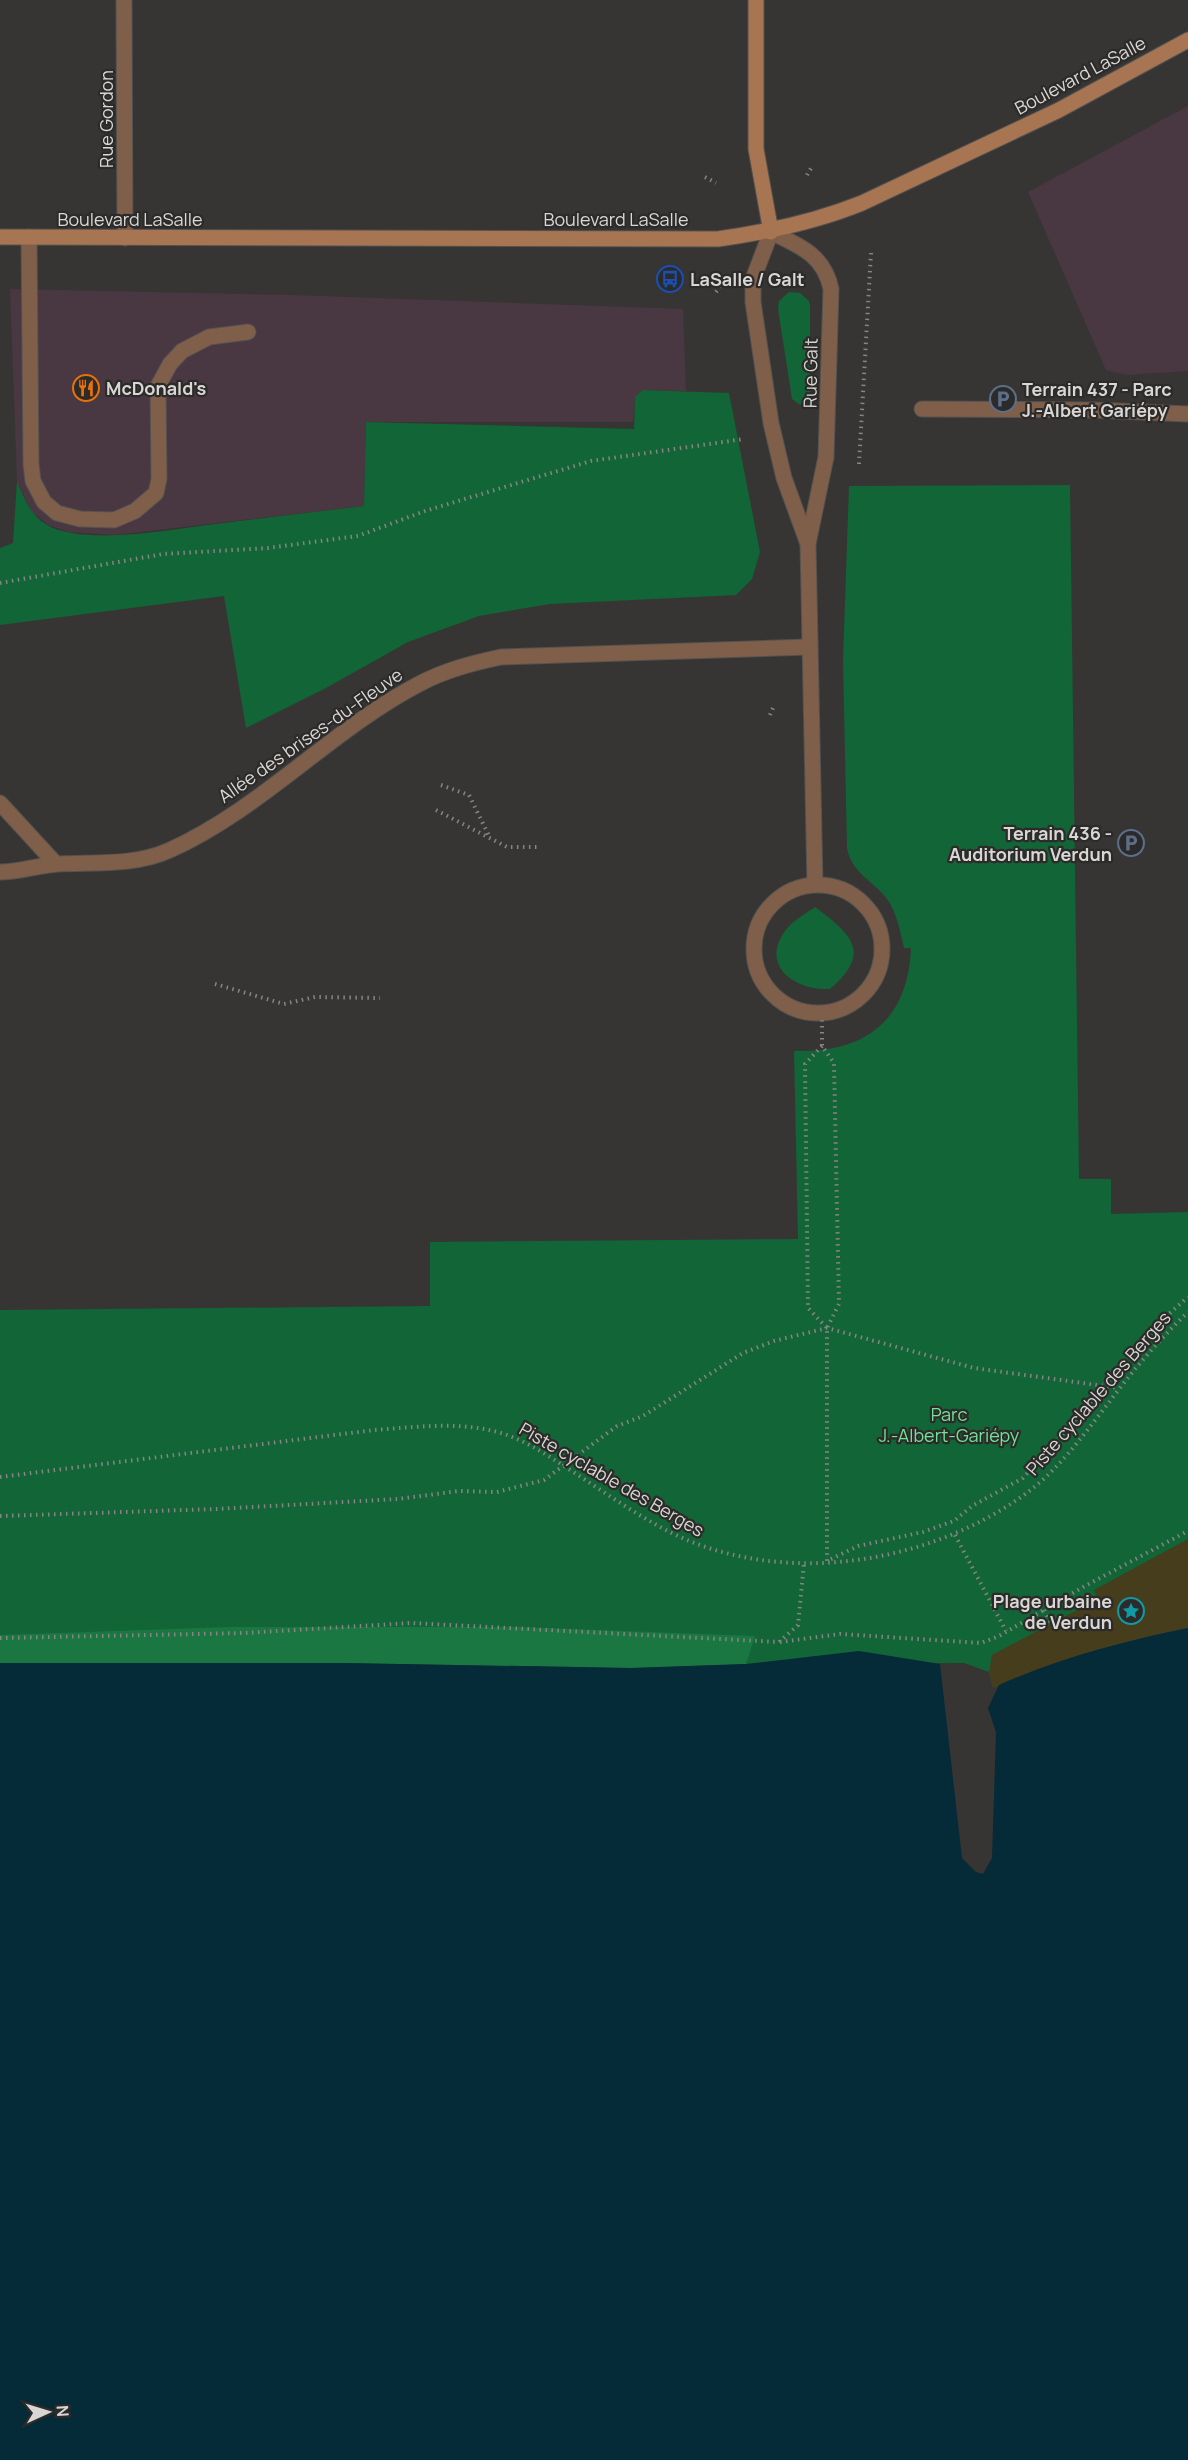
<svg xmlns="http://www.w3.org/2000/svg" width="1188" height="2460" font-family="Manrope,sans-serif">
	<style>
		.commercial { fill: #493742 }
		.green { fill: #126536 }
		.forest { fill: #1a7741 }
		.sand { fill: #463d1d }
		.water { fill: #052a38 }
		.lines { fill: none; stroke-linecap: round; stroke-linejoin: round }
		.service-casing { stroke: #545250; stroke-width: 17 }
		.minor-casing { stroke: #545250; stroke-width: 17 }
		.secondary-casing { stroke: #545250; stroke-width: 17 }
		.path { stroke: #878583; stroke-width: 4; stroke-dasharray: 1.5 4.5; stroke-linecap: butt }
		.service { stroke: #7f5f49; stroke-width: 15 }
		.minor { stroke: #7f5f49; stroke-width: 15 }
		.secondary { stroke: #a77551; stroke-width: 15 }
		.labels { text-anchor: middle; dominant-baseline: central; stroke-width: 4.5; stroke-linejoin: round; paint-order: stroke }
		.street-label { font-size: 18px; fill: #d8d7d5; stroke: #2d2b29 }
		.poi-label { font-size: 18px; font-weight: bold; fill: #d8d7d5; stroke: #2d2b29; text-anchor: start }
		.park-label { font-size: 18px; fill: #71e297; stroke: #2d2b29 }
	</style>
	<rect width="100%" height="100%" fill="#373533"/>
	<path class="commercial" d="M1188,106V371L1126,375L1106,370L1028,192Z
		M10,289L293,295L683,309L686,391L642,390L635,397L633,422H366L364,506L115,535L68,532L48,525L31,511L17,481Z"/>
	<path class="green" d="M789,292L800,293L809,301L810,306V397L800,405L792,399L778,309L779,301Z
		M642,390L729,393L760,552L752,579L736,595L550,604L479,616L408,642L326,688L246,728L224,596L0,625V548L13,543L17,481C24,498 30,515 47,525C86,547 179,528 223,523C270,517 317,512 364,506L366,422L634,429L635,397Z
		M1070,485L1079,1179H1111V1214L1188,1212V1628C1122,1641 1055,1660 993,1688L989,1672L964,1663L746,1664L631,1668L344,1663L0,1662V1310L430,1306V1242L798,1239L794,1051C865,1053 908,1021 911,948H904C900,931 897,913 887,899C873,880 852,874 847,848L843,660L849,486Z
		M815,907C851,934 873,952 830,989C797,991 759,967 785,931C792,921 805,914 815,907Z"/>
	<path class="forest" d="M230,1627H519L755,1636L746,1664L631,1668L344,1663H0V1635Z"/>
	<path class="sand" d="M1188,1539V1628C1122,1641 1055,1660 993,1688L989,1672L992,1655L1098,1599L1094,1590Z"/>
	<path class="water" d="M1188,1628V2460H0V1663H344L631,1668L746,1664L859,1651L940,1664L962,1858L976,1872L983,1874L992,1858L996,1732L988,1708L999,1685C1059,1658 1124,1641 1188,1628Z"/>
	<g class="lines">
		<defs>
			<path id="service" d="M29,237L31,464L33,481L44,502L57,513L80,519L114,520L135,511L156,493L159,479L158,386L170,364L182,351L209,337L248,332
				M922,409L1094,410L1188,414"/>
			<path id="minor" d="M124,0L125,238
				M808,544L784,478L771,423L753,302V279L771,232C800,246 824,255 831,289L826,457L808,544L815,885
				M0,803L56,864
				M0,872C20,872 39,865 58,864C96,862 135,866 170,850C261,809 331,730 419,684C445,670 473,663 501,657L808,647
				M754 949a64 64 0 1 1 128 0a64 64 0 1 1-128 0Z"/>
			<path id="secondary" d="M756,0V149L771,232
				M0,237L718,239C768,232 815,222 862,203L1059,110L1188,40"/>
		</defs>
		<use href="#service" class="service-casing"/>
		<use href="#minor" class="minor-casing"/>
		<use href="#secondary" class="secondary-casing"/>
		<path class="path" d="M807,175L813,165
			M705,177L716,183
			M716,292L720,287
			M859,464L871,253
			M0,583L163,554L268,548L358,536L425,511L591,461L744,439
			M770,715L773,708
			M441,785L469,795L490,838
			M436,810L507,847H537
			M215,984L284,1004L315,997L380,998
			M822,1014V1046L834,1063L839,1304L827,1328V1561L858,1546L923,1532L954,1521L972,1506L1023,1478L1088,1405L1125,1359L1153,1328L1188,1297
			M822,1046L805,1064L808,1308L827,1328
			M0,1477L374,1430C416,1427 460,1421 501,1433C524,1440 544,1453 564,1466C597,1487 630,1511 664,1529C776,1589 928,1566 1028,1492C1060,1468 1085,1433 1110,1401C1134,1369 1159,1340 1188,1312
			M0,1516L216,1509L398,1499L459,1491L497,1492L544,1480L617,1426L643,1416L743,1353L774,1341L827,1328L974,1368L1119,1388
			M955,1535L1006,1631
			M1044,1610L1051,1623
			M0,1638L244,1633L411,1623L779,1642L798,1625L804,1563
			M780,1642L840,1634L981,1643L999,1636L1085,1586L1188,1531"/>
		<use href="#service" class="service"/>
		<use href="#minor" class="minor"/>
		<use href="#secondary" class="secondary"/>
	</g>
	<defs>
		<symbol id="bus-ring" viewBox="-11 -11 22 22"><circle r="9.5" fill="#2d2b29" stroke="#1a4fb4" stroke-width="1.5"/><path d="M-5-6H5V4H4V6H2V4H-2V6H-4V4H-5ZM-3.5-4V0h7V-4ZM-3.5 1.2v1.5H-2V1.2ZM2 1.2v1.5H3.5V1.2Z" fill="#1a4fb4"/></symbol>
		<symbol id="restaurant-ring" viewBox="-11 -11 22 22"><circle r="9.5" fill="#2d2b29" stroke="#e8710a" stroke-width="1.5"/><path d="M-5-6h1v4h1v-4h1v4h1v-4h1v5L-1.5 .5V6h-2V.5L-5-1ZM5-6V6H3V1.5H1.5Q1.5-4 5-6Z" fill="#e8710a"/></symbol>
		<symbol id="parking-ring" viewBox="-11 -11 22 22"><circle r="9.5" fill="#2d2b29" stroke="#5c6f8a" stroke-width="1.5"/><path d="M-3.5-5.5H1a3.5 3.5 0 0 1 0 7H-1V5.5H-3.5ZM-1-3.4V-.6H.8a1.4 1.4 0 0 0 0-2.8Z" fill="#5c6f8a"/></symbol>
		<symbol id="sight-ring" viewBox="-11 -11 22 22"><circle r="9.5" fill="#2d2b29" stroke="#0f9aa8" stroke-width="1.5"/><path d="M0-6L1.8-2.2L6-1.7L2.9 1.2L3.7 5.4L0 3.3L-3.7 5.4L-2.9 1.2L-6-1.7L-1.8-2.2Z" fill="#0f9aa8"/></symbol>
	</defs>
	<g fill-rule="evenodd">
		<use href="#bus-ring" x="655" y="264" width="30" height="30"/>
		<use href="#restaurant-ring" x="71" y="373" width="30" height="30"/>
		<use href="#parking-ring" x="988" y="384" width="30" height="30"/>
		<use href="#parking-ring" x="1116" y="828" width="30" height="30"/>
		<use href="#sight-ring" x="1116" y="1596" width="30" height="30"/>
	</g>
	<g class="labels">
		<g class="street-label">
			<text transform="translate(1080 75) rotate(-28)">Boulevard LaSalle</text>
			<text transform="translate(106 119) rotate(-90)">Rue Gordon</text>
			<text x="130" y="219">Boulevard LaSalle</text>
			<text x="616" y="219">Boulevard LaSalle</text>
			<text transform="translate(810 373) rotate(-89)">Rue Galt</text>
			<text transform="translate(310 735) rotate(-35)">Allée des brises-du-Fleuve</text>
			<text transform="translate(1098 1393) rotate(-49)">Piste cyclable des Berges</text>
			<text transform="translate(612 1479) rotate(30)">Piste cyclable des Berges</text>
		</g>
		<g class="poi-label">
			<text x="690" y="279">LaSalle / Galt</text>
			<text x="106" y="388">McDonald's</text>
			<text x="1022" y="389">Terrain 437 - Parc<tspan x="1022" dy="21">J.-Albert Gariépy</tspan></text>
			<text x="1112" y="833" text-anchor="end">Terrain 436 -<tspan x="1112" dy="21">Auditorium Verdun</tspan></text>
			<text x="1112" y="1601" text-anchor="end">Plage urbaine<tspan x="1112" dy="21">de Verdun</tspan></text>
		</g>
		<g class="park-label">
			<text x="949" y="1414">Parc<tspan x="949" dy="21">J.-Albert-Gariépy</tspan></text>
		</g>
	</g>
	<g transform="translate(48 2412) rotate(86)" stroke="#2d2b29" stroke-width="4.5" paint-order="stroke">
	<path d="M0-4.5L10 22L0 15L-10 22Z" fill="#d8d7d5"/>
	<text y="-9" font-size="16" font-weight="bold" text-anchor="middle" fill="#d8d7d5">N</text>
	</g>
</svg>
